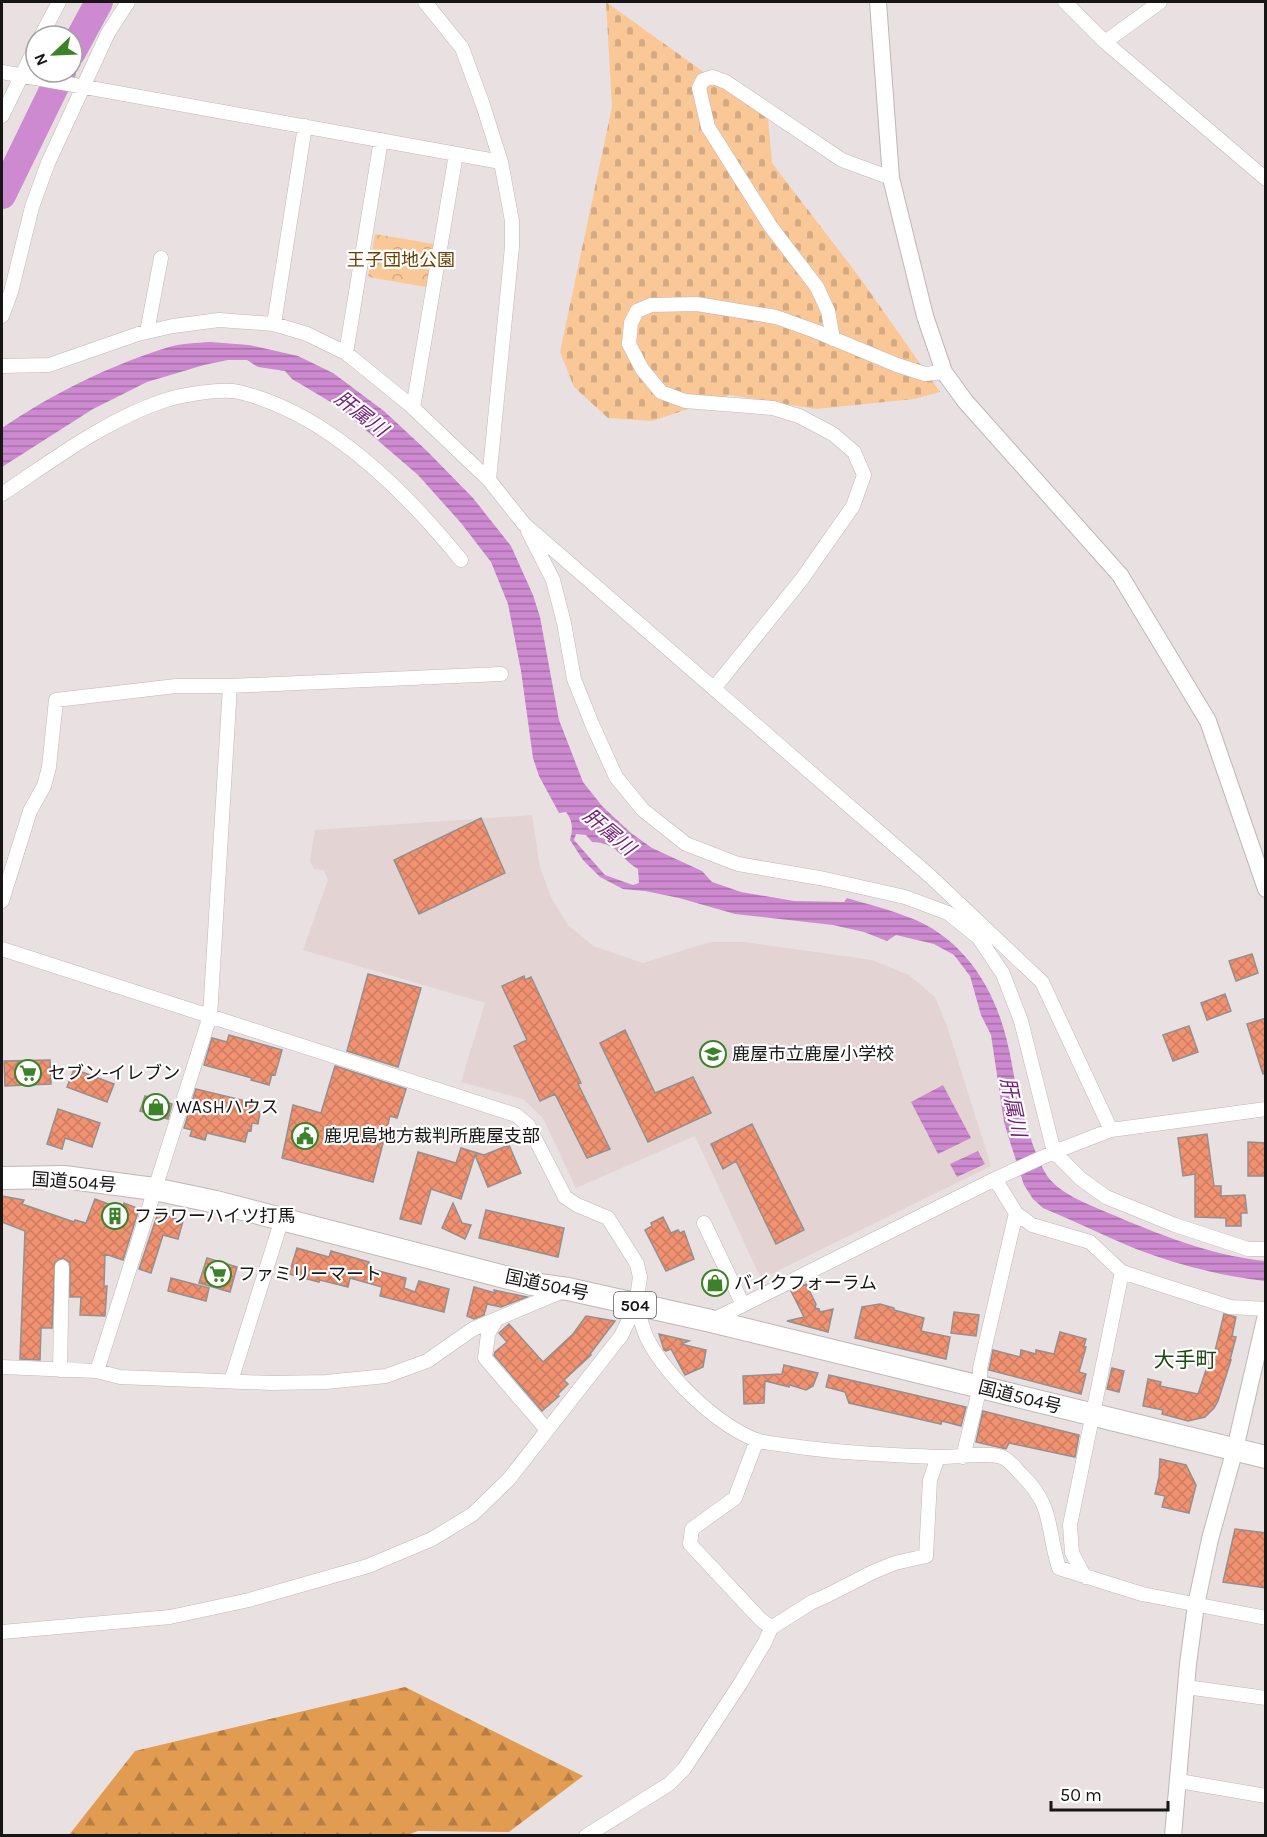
<svg xmlns="http://www.w3.org/2000/svg" width="1267" height="1837" font-family="Karla,'Noto Sans JP',sans-serif">
	<style>
		.built { fill: #e3d3d3 }
		.forest { fill: url(#forest-firs) }
		.cemetery { fill: url(#cemetery-stones) }
		.park { fill: url(#park-crowns) }
		.water { fill: url(#water-rules); fill-rule: evenodd }
		.lines { fill: none; stroke-linecap: round; stroke-linejoin: round }
		.river { stroke: #ce8ad0; stroke-width: 28 }
		.building { fill: url(#building-cross-hatch); stroke: #968f8d; stroke-width: 1.5 }
		.minor-casing { stroke: #bfb7b7; stroke-width: 15 }
		.tertiary-casing { stroke: #bfb7b7; stroke-width: 18 }
		.trunk-casing { stroke: #bfb7b7; stroke-width: 24 }
		.minor { stroke: #fff; stroke-width: 14 }
		.tertiary { stroke: #fff; stroke-width: 16 }
		.trunk { stroke: #fff; stroke-width: 22 }
		.labels { text-anchor: middle; dominant-baseline: central; stroke-width: 4.5; stroke-linejoin: round; paint-order: stroke }
		.shield { fill: #fff; stroke: #5d5b5b; stroke-width: 1.5 }
		.shield-label { font-size: 16px; font-weight: bold; fill: #181515 }
		.park-label { font-size: 18px; fill: #6c3e01; stroke: #fff }
		.poi-label { font-size: 18px; fill: #181515; stroke: #fff; text-anchor: start }
		.street-label { font-size: 18px; fill: #181515; stroke: #fff }
		.water-label { font-size: 20px; font-style: italic; fill: #722277; stroke: #fff }
		.quarter-label { font-size: 21px; fill: #1b490f; stroke: #fff }
	</style>
	<defs>
		<pattern id="forest-firs" width="22" height="20" patternUnits="userSpaceOnUse" patternTransform="scale(1.5)"><rect width="22" height="20" fill="#e29c52"/><path d="M5 1l3.5 6h-7zM16 11l3.5 6h-7z" fill="#b67e43"/></pattern>
		<pattern id="cemetery-stones" width="16" height="16" patternUnits="userSpaceOnUse" patternTransform="scale(1.5)"><rect width="16" height="16" fill="#fac797"/><path d="M2 7V4a2 2 0 0 1 4 0v3zM10 15v-3a2 2 0 0 1 4 0v3z" fill="#d6aa81"/></pattern>
		<pattern id="park-crowns" width="20" height="18" patternUnits="userSpaceOnUse" patternTransform="scale(1.5)"><rect width="20" height="18" fill="#fac797"/><path d="M2 6a3 3 0 1 1 6 0M12 15a3 3 0 1 1 6 0" fill="none" stroke="#d6aa81"/></pattern>
		<pattern id="water-rules" width="6" height="5" patternUnits="userSpaceOnUse" patternTransform="scale(1.5)"><rect width="6" height="5" fill="#ce8ad0"/><path d="M0 2.5h6" fill="none" stroke="#a670a8"/></pattern>
		<pattern id="building-cross-hatch" width="8" height="8" patternUnits="userSpaceOnUse" patternTransform="scale(1.5)"><rect width="8" height="8" fill="#f09271"/><path d="M0 0l8 8M0 8l8-8" fill="none" stroke="#cd7d61"/></pattern>
	</defs>
	<rect width="100%" height="100%" fill="#e9e1e1"/>
	<path class="built" d="M532,815L540,868L552,899L568,925L593,946L643,963L710,942H745L872,960L909,975L935,997L947,1026L991,1166L761,1279L695,1136L576,1188L543,1118L523,1099L461,1082L485,1003L303,950L328,880L324,870L314,869L310,861L315,830Z"/>
	<path class="forest" d="M405,1687L583,1776L509,1832L418,1831L405,1836L69,1835L135,1751Z"/>
	<path class="cemetery" d="M606,2L768,118L772,163L860,278L940,392L914,399L816,409L730,395L652,421L608,418L574,387L560,352L612,107Z"/>
	<path class="park" d="M375,234L434,244L426,287L368,277Z"/>
	<path class="water" d="M210,342L249,345L298,356L333,373L384,411L427,451L473,498L511,546L533,595L540,617L559,720L583,782L602,806L631,833L652,848L702,871L712,882L741,892L794,901L844,902L847,898C867,904 888,909 908,917C958,935 990,980 1004,1030C1010,1050 1013,1071 1017,1092C1022,1113 1036,1160 1048,1177C1062,1195 1086,1203 1106,1212C1158,1234 1209,1255 1265,1261V1281C1221,1276 1178,1265 1136,1249C1105,1236 1074,1221 1043,1208L1033,1199L1024,1185L1011,1145L1004,1122L991,1035L981,1015L970,976L954,955L934,944L896,935L887,941L864,932L833,925L735,914L679,898L645,891L623,889L600,877L583,860L570,840C573,829 573,821 566,812L559,813L539,776L533,758L521,671L508,604L491,562L461,523L418,475L339,407L292,379L285,371L258,367L247,360H228L204,365L147,382L93,409L2,467V428C52,394 110,365 169,347C182,343 197,343 210,342ZM576,834L586,835L592,842C619,843 618,857 638,869L639,883L633,885L605,875L574,840Z
		M943,1085L971,1138L938,1154L911,1102Z
		M978,1151L985,1164L957,1177L950,1164Z"/>
	<g class="lines">
		<path class="river" d="M72,52L99,2
			M2,195L62,72"/>
	</g>
	<path class="building" d="M481,818L505,873L419,914L394,860Z
		M1252,954L1258,973L1236,981L1229,961Z
		M368,974L421,988L398,1067L347,1051Z
		M524,976L525,980L531,977L581,1083L578,1084L610,1149L587,1158L555,1094L540,1101L514,1046L527,1040L502,986Z
		M1225,994L1231,1011L1207,1020L1201,1003Z
		M1266,1018V1073L1263,1074L1247,1024Z
		M1189,1026L1198,1052L1173,1061L1163,1035Z
		M625,1030L655,1093L693,1077L711,1113L648,1142L600,1043Z
		M229,1035L282,1050L275,1075L272,1074L269,1085L251,1080L252,1078L204,1065L212,1038L227,1042Z
		M50,1060L51,1084L5,1086L4,1061Z
		M335,1066L406,1089L397,1118L390,1116L373,1182L282,1158L293,1105L321,1113Z
		M74,1069L114,1084L107,1102L67,1087Z
		M196,1089L254,1103L252,1110L260,1112L258,1124L252,1123L251,1131L248,1130L245,1142L207,1133L205,1140L190,1136L192,1130L184,1128Z
		M145,1096L172,1104L168,1119L140,1111Z
		M58,1109L100,1123L92,1147L65,1138L62,1149L47,1144Z
		M752,1124L804,1230L776,1244L736,1161L723,1169L711,1144Z
		M1207,1134L1214,1186H1221V1196L1245,1195L1247,1213H1241V1226H1226V1218L1195,1217V1174L1183,1176L1178,1138Z
		M1248,1142L1266,1143V1176H1248Z
		M509,1145L521,1173L488,1187L475,1155L461,1199L431,1189L421,1224L400,1219L418,1152L456,1163L461,1148L484,1155Z
		M2,1196L24,1200L22,1204L74,1222L75,1220L86,1223L95,1199L122,1209L124,1203L139,1209L123,1260L105,1254L104,1286H107L105,1316L80,1315L81,1297H70V1263L63,1258L55,1262L52,1328H41L40,1360L20,1359L25,1231L2,1222Z
		M453,1203L462,1223L471,1225L465,1239L442,1228Z
		M486,1210L564,1228L558,1257L479,1238Z
		M158,1213L183,1221L178,1239L163,1235L151,1273L139,1269Z
		M663,1217L671,1233L678,1230L680,1233L684,1231L694,1259L666,1271L645,1230L652,1226L651,1223Z
		M297,1248L329,1257L331,1251L369,1262L367,1268L406,1278L404,1288L415,1292L419,1281L449,1289L444,1312L380,1296L382,1287L350,1278L348,1287L320,1280L319,1282L289,1274Z
		M207,1258L237,1267L230,1292L199,1283Z
		M171,1278L209,1288L206,1301L168,1291Z
		M806,1284L816,1304L815,1308L819,1309L820,1312L833,1309L828,1332L787,1321L804,1317L791,1291Z
		M474,1287L495,1293L494,1290L527,1297L501,1307L487,1304L484,1315L474,1319L467,1316Z
		M880,1304L894,1308V1310L924,1318L921,1331L950,1337L946,1359L855,1338L862,1307Z
		M954,1312L979,1315L976,1336L951,1333Z
		M1224,1314L1236,1317L1232,1336L1236,1337L1230,1360H1231L1218,1401L1214,1408L1205,1417L1188,1421L1162,1414L1163,1410L1143,1406L1148,1379L1161,1382L1160,1386L1198,1394L1211,1355H1214Z
		M586,1316L615,1321L590,1354L591,1355L564,1380L568,1384L558,1394L559,1396L542,1411L494,1355L495,1352L507,1342L499,1333L509,1324L543,1362L573,1334Z
		M1060,1332L1086,1339L1084,1346L1086,1347L1079,1372L1086,1374L1081,1394L989,1370L993,1350L1020,1357L1021,1350L1036,1354V1350L1054,1354Z
		M659,1334L689,1341L681,1344L706,1350L703,1367L685,1375L671,1349L666,1351L664,1350Z
		M784,1365L818,1373L813,1386L806,1390L790,1385L789,1387L765,1381L764,1403L744,1404L743,1376L782,1374Z
		M1112,1368L1124,1371L1119,1392L1107,1389Z
		M829,1375L966,1407L961,1426L942,1421L941,1424L849,1403L845,1392L826,1387Z
		M983,1411L1079,1435L1075,1457L1009,1443L1006,1449L976,1442Z
		M1160,1459L1186,1465L1196,1485L1189,1513L1162,1507L1165,1496L1155,1494L1159,1477Z
		M1235,1529L1266,1533V1588L1223,1582Z"/>
	<g class="lines">
		<defs>
			<path id="minor" d="M425,2L462,48L483,105L501,162L512,221V247L489,480
				M1065,2L1105,42L1266,179
				M41,36L59,2
				M1105,42L1160,2
				M2,72L501,162
				M2,116L36,46
				M2,316L11,292L32,207L48,163L108,33L128,2
				M274,324L305,126
				M147,332L161,258
				M833,339L828,311L817,287L771,227L708,127L699,88L703,80L713,77L726,82L842,160L891,178
				M346,353L381,140
				M2,366L49,365L138,334L173,326L219,320L274,324L307,334L346,353L409,404L489,480L524,524L930,876L1042,982L1111,1130
				M413,408L456,154
				M2,494C53,460 104,421 163,401C180,395 221,388 239,392C328,413 405,491 461,560
				M528,531L553,580L564,623L574,679L592,724L616,777L643,810L686,844L738,864L825,879L905,897L948,913L979,938L1003,974L1021,1021L1054,1152L1081,1179L1106,1197L1175,1225L1248,1249H1266
				M715,687L802,579L853,506L864,475L854,452L833,434L799,416L773,408L685,401L661,392L642,369L629,344L631,323L637,311L651,305L697,304L776,317L815,331L897,365L925,374L944,372
				M2,901L30,811L44,786L49,767L56,700L176,686H230L501,674
				M2,949L516,1115L528,1125L565,1197L577,1205L608,1218L637,1264L640,1277L636,1305L621,1336L509,1479L473,1514L432,1539L368,1566L249,1600L170,1617L2,1632
				M995,1179L1016,1213L1032,1225L1090,1242L1122,1272L1230,1307L1266,1309
				M704,1223L743,1305
				M636,1305C640,1316 642,1329 648,1340C668,1378 716,1424 756,1440C767,1444 781,1444 792,1446C840,1453 889,1455 937,1457C954,1458 991,1451 1004,1458C1010,1461 1016,1469 1021,1474C1055,1507 1046,1528 1059,1568L1142,1594L1266,1618
				M496,1320L488,1334L485,1358L547,1430
				M711,1321L995,1179L1054,1152L1111,1130L1266,1109
				M2,1367L97,1371L120,1377L270,1383L326,1382L386,1376L427,1361L473,1329L563,1291
				M60,1370L62,1267
				M97,1371L210,1016L230,686
				M231,1381L282,1219
				M963,1457L980,1387V1368L1016,1213
				M1085,1577L1072,1553L1070,1525L1122,1272
				M771,1628L812,1602L826,1596L873,1572L895,1563L926,1556L930,1480L938,1457
				M1186,1687L1266,1698
				M1179,1781L1266,1796
				M586,1836L669,1784L684,1769L740,1684L765,1642L771,1628L760,1619L690,1544L692,1529L735,1498L757,1440"/>
			<path id="tertiary" d="M878,2L891,178L925,316L944,372L965,401L1120,575L1208,721L1266,889
				M1173,1836L1188,1664L1196,1605L1210,1539L1235,1449L1266,1315"/>
			<path id="trunk" d="M2,1178L64,1177L154,1189L216,1202L532,1284L568,1289L711,1321L1266,1457"/>
		</defs>
		<use href="#minor" class="minor-casing"/>
		<use href="#tertiary" class="tertiary-casing"/>
		<use href="#trunk" class="trunk-casing"/>
		<use href="#minor" class="minor"/>
		<use href="#tertiary" class="tertiary"/>
		<use href="#trunk" class="trunk"/>
	</g>
	<defs>
		<symbol id="school-ring" viewBox="-11 -11 22 22"><circle r="9.5" fill="#fff" stroke="#3b8228" stroke-width="1.5"/><path d="M0-5L7-2L0 1L-7-2ZM-4 1L0 2.5L4 1V4Q0 6-4 4Z" fill="#3b8228"/></symbol>
		<symbol id="supermarket-ring" viewBox="-11 -11 22 22"><circle r="9.5" fill="#fff" stroke="#3b8228" stroke-width="1.5"/><path d="M-6-5.5h2.5l.6 2H6L4.5 2H-2.5L-4.4-4H-6ZM-1.5 3.2a1.3 1.3 0 1 0 .1 0ZM3 3.2a1.3 1.3 0 1 0 .1 0Z" fill="#3b8228"/></symbol>
		<symbol id="shop-ring" viewBox="-11 -11 22 22"><circle r="9.5" fill="#fff" stroke="#3b8228" stroke-width="1.5"/><path d="M-5-2.5h2.3a2.7 3.5 0 0 1 5.4 0H5L5.5 6h-11ZM-1.5-2.5h3a1.5 2.3 0 0 0-3 0Z" fill="#3b8228"/></symbol>
		<symbol id="civic-ring" viewBox="-11 -11 22 22"><circle r="9.5" fill="#fff" stroke="#3b8228" stroke-width="1.5"/><path d="M-.6-6.5H3V-4.5H.6V-3L4-1V1h2V6H-6V1h2V-1L-.6-3ZM-1.2 2.5V6h2.4V2.5Z" fill="#3b8228"/></symbol>
		<symbol id="building-ring" viewBox="-11 -11 22 22"><circle r="9.5" fill="#fff" stroke="#3b8228" stroke-width="1.5"/><path d="M-4-6H4V6H1V3H-1V6H-4ZM-2.5-4.3h1.7v1.8h-1.7ZM.8-4.3h1.7v1.8H.8ZM-2.5-1h1.7V.8h-1.7ZM.8-1h1.7V.8H.8Z" fill="#3b8228"/></symbol>
	</defs>
	<g fill-rule="evenodd">
		<use href="#school-ring" x="698" y="1039" width="30" height="30"/>
		<use href="#supermarket-ring" x="13" y="1058" width="30" height="30"/>
		<use href="#shop-ring" x="141" y="1092" width="30" height="30"/>
		<use href="#civic-ring" x="290" y="1121" width="30" height="30"/>
		<use href="#building-ring" x="100" y="1201" width="30" height="30"/>
		<use href="#supermarket-ring" x="203" y="1259" width="30" height="30"/>
		<use href="#shop-ring" x="700" y="1268" width="30" height="30"/>
	</g>
	<g class="labels">
		<rect class="shield" x="614" y="1292" width="42" height="26" rx="4.5"/>
		<g class="shield-label">
			<text x="635" y="1305">504</text>
		</g>
		<g class="park-label">
			<text x="401" y="260">王子団地公園</text>
		</g>
		<g class="poi-label">
			<text x="732" y="1054">鹿屋市立鹿屋小学校</text>
			<text x="48" y="1073">セブン-イレブン</text>
			<text x="176" y="1107">WASHハウス</text>
			<text x="324" y="1136">鹿児島地方裁判所鹿屋支部</text>
			<text x="134" y="1216">フラワーハイツ打馬</text>
			<text x="238" y="1274">ファミリーマート</text>
			<text x="734" y="1283">バイクフォーラム</text>
		</g>
		<g class="street-label">
			<text transform="translate(74 1182) rotate(4)">国道504号</text>
			<text transform="translate(547 1285) rotate(12)">国道504号</text>
			<text transform="translate(1020 1397) rotate(14)">国道504号</text>
		</g>
		<g class="water-label">
			<text transform="translate(361 414) rotate(38)">肝属川</text>
			<text transform="translate(609 832) rotate(40)">肝属川</text>
			<text transform="translate(1013 1107) rotate(78)">肝属川</text>
		</g>
		<g class="quarter-label">
			<text x="1185" y="1360">大手町</text>
		</g>
	</g>
	<rect width="1267" height="1837" fill="none" stroke="#181515" stroke-width="6"/>
	<g transform="translate(54 54) rotate(247)"><circle r="28" fill="#ffffff" stroke="#a3a1a1" stroke-width="1.5"/>
	<path d="M0-4.5L10 22L0 15L-10 22Z" fill="#3b8228"/>
	<text y="-9" font-size="16" font-weight="bold" text-anchor="middle" fill="#181515">N</text>
	</g>
	<path d="M1051 1801v9h117v-9" fill="none" stroke="#181515" stroke-width="3"/>
	<text x="1060" y="1801" font-size="18" fill="#181515" stroke="#ffffff" stroke-width="4.5" paint-order="stroke">50 m</text>
</svg>
